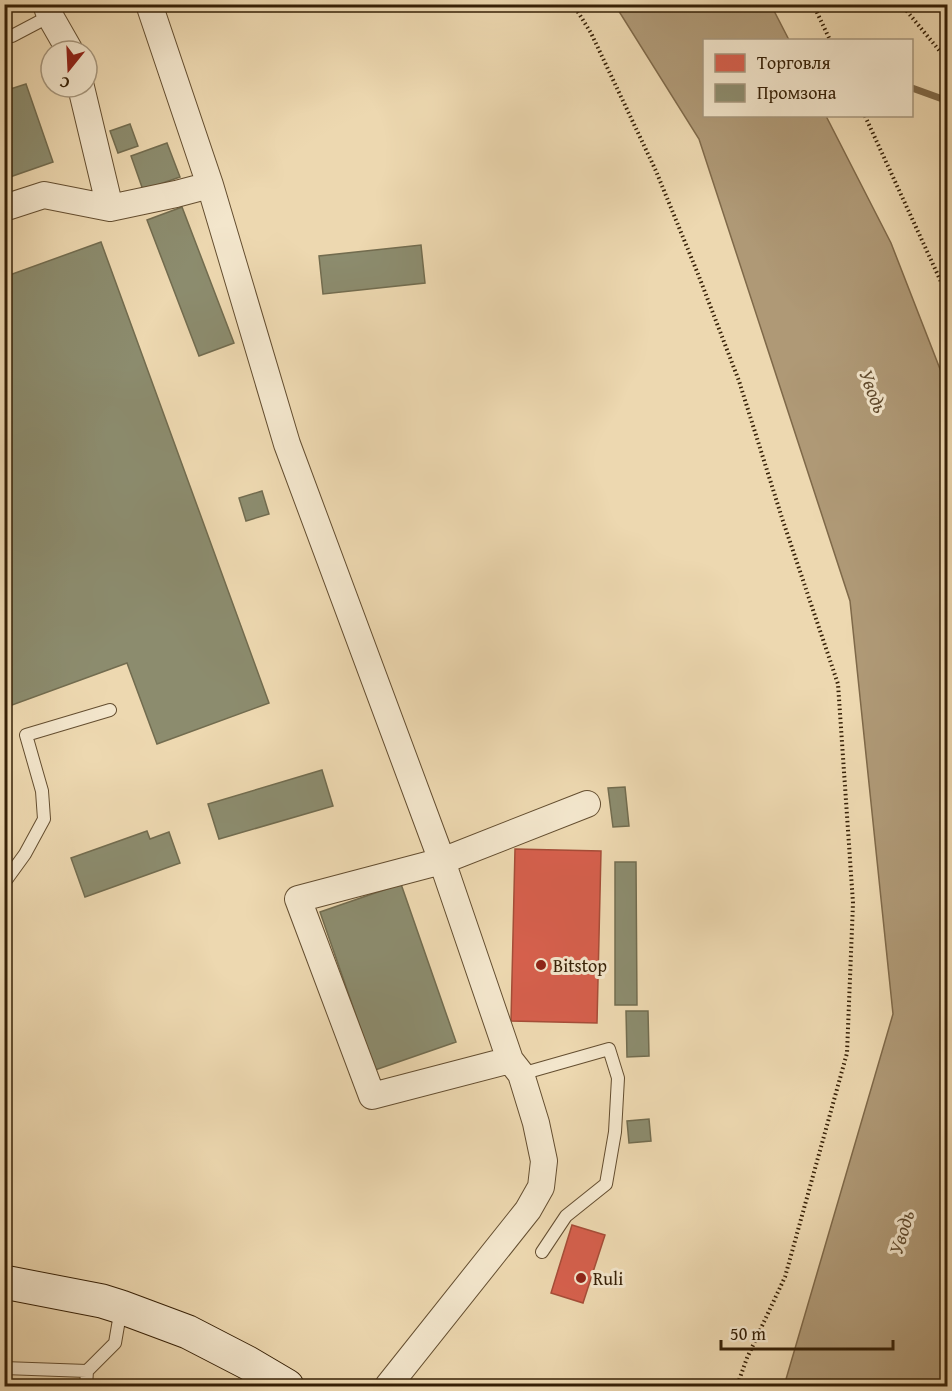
<svg xmlns="http://www.w3.org/2000/svg" width="952" height="1391" font-family="'Gentium Book Plus',serif">
	<style>
		.water { fill: #af9976; stroke: #7f6949; stroke-width: 1.5 }
		.shops { fill: #d6604d; stroke: #a64d38; stroke-width: 1.5 }
		.industry { fill: #8c8c6e; stroke: #726c4f; stroke-width: 1.5 }
		.lines { fill: none; stroke-linecap: round; stroke-linejoin: round }
		.stream { stroke: #7f6949; stroke-width: 7 }
		.lane-casing { stroke: #644e30; stroke-width: 14 }
		.street-casing { stroke: #644e30; stroke-width: 28 }
		.secondary-casing { stroke: #362006; stroke-width: 35 }
		.path { stroke: #362006; stroke-width: 4; stroke-dasharray: 1.5 3; stroke-linecap: butt }
		.lane { stroke: #f3e6cc; stroke-width: 12 }
		.street { stroke: #f3e6cc; stroke-width: 26 }
		.secondary { stroke: #f3e6cc; stroke-width: 33 }
		.poi-dot { fill: #8f2418; stroke: #f3e6cc; stroke-width: 2 }
		.labels { text-anchor: middle; dominant-baseline: central; stroke-width: 6; stroke-linejoin: round; paint-order: stroke }
		.poi-label { font-size: 18px; fill: #362006; stroke: #f3e6cc; text-anchor: start }
		.water-label { font-size: 20px; font-style: italic; fill: #604a2d; stroke: #f3e6cc }
	</style>
	<rect width="100%" height="100%" fill="#edd8b0"/>
	<filter id="stains"><feTurbulence type="fractalNoise" baseFrequency=".00333" numOctaves="4"/><feColorMatrix values="0 0 0 0 .2 0 0 0 0 .09 0 0 0 0 .02 0 0 0 .5 -.17"/></filter>
	<radialGradient id="worn" r=".72"><stop offset=".6" stop-color="#630" stop-opacity="0"/><stop offset="1" stop-color="#630" stop-opacity=".3"/></radialGradient>
	<path class="water" d="M615,5H771L789,40H704V116H826L891,243L947,387V1386H784L893,1014L850,601L699,139Z"/>
	<path class="shops" d="M515,849L601,851L597,1023L511,1021Z
		M572,1225L605,1235L583,1303L551,1293Z"/>
	<path class="industry" d="M26,84L53,162L7,178L4,172V91Z
		M130,124L138,146L118,153L110,131Z
		M167,143L180,177L143,190L131,156Z
		M182,207L234,343L199,356L147,220Z
		M101,242L269,703L157,744L127,663L4,708V277Z
		M421,245L425,283L323,294L319,256Z
		M262,491L269,514L246,521L239,498Z
		M322,770L333,806L219,839L208,804Z
		M625,787L629,826L613,827L608,788Z
		M147,831L150,839L169,832L180,863L85,897L71,858Z
		M615,862H636L637,1005H615Z
		M401,884L456,1042L375,1070L320,912Z
		M626,1011H648L649,1056L627,1057Z
		M649,1119L651,1141L629,1143L627,1121Z"/>
	<g class="lines">
		<path class="stream" d="M912,88L948,101"/>
		<defs>
			<path id="lane" d="M4,38L12,36L50,16
				M4,883L25,854L44,819L42,791L26,735L110,710
				M521,1074L609,1049L618,1078L615,1132L606,1184L566,1216L542,1252
				M4,1368L87,1371L115,1343L121,1308
				M86,1386L87,1371"/>
			<path id="street" d="M46,4L50,16L70,51
				M149,4L210,185L287,444L442,861L298,899L372,1096L510,1060L521,1074L536,1123L544,1161L541,1187L528,1210L388,1386
				M81,87L110,208
				M4,208L44,195L110,208L176,194L210,185
				M510,1060L442,861L587,804"/>
			<path id="secondary" d="M4,1282L102,1301L121,1307L188,1332L248,1363L287,1386"/>
		</defs>
		<use href="#lane" class="lane-casing"/>
		<use href="#street" class="street-casing"/>
		<use href="#secondary" class="secondary-casing"/>
		<path class="path" d="M573,4L591,33L656,171L698,274L739,381L782,518L838,684L853,903L847,1053L785,1277L747,1358L737,1386
			M813,4L830,40
			M901,4L948,61
			M865,116L948,297"/>
		<use href="#lane" class="lane"/>
		<use href="#street" class="street"/>
		<use href="#secondary" class="secondary"/>
	</g>
	<g class="poi-dot">
		<circle cx="541" cy="965" r="6"/>
		<circle cx="581" cy="1278" r="6"/>
	</g>
	<g class="labels">
		<g class="poi-label">
			<text x="553" y="965">Bitstop</text>
			<text x="593" y="1278">Ruli</text>
		</g>
		<g class="water-label">
			<text transform="translate(874 391) rotate(69)">Уводь</text>
			<text transform="translate(901 1232) rotate(-73)">Уводь</text>
		</g>
	</g>
	<rect width="952" height="1391" fill="none" stroke="#edd8b0" stroke-width="24"/>
	<rect x="6" y="6" width="940" height="1379" fill="none" stroke="#362006" stroke-width="3"/>
	<rect x="12" y="12" width="928" height="1367" fill="none" stroke="#362006" stroke-width="1.5"/>
	<rect x="703" y="39" width="210" height="78" fill="#f3e6cc" stroke="#a7977d" stroke-width="1.5"/>
	<rect x="715" y="54" width="30" height="18" fill="#d6604d" stroke="#a7977d" stroke-width="1.5"/>
	<text x="757" y="69" font-size="18" fill="#362006">Торговля</text>
	<rect x="715" y="84" width="30" height="18" fill="#8c8c6e" stroke="#a7977d" stroke-width="1.5"/>
	<text x="757" y="99" font-size="18" fill="#362006">Промзона</text>
	<g transform="translate(69 69) rotate(198)"><circle r="28" fill="#f3e6cc" stroke="#a7977d" stroke-width="1.5"/>
	<path d="M0-4.5L10 22L0 15L-10 22Z" fill="#8f2418"/>
	<text y="-9" font-size="16" font-weight="bold" text-anchor="middle" fill="#362006">С</text>
	</g>
	<path d="M721 1340v9h172v-9" fill="none" stroke="#362006" stroke-width="3"/>
	<text x="730" y="1340" font-size="18" fill="#362006" stroke="#f3e6cc" stroke-width="4.5" paint-order="stroke">50 m</text>
	<rect width="100%" height="100%" filter="url(#stains)"/>
	<rect width="100%" height="100%" fill="url(#worn)"/>
</svg>
